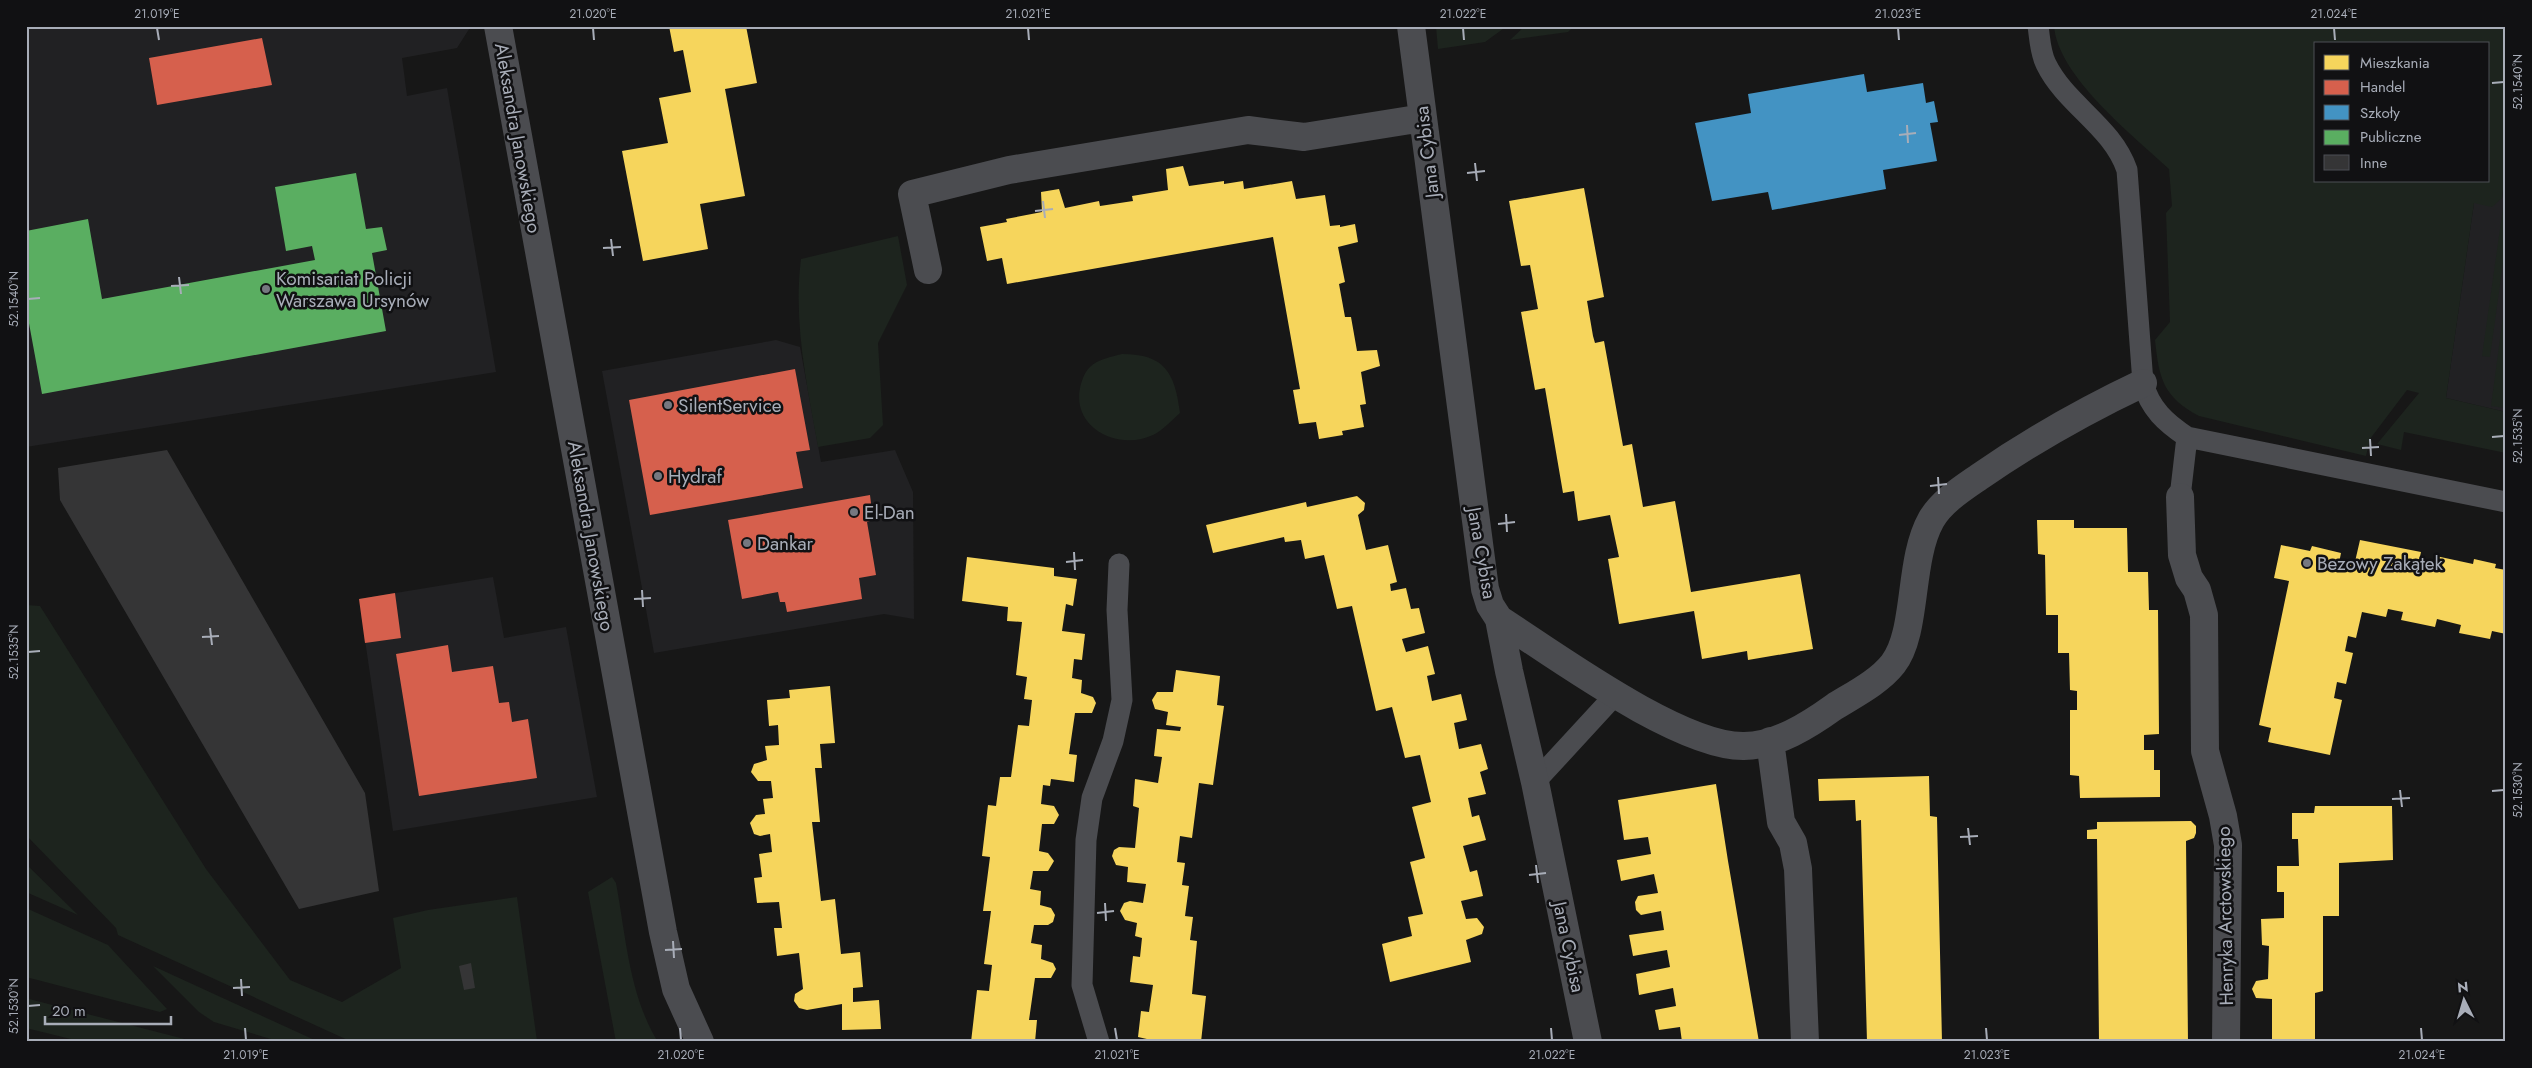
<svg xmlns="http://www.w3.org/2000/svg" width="2532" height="1068" font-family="Jost,sans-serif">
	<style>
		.built { fill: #212123 }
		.green { fill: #1d241e; fill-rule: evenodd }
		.homes { fill: #f6d55c }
		.shops { fill: #d6604d }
		.schools { fill: #4393c3 }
		.public { fill: #5aae61 }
		.building { fill: #353536 }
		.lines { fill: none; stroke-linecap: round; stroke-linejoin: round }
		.service { stroke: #4b4c50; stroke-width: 21 }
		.minor { stroke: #4b4c50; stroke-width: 28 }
		.ticks { fill: none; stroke: #a8adb8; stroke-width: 2 }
		.poi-dot { fill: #757880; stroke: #111113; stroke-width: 2 }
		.labels { text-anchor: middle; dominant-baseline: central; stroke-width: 5; stroke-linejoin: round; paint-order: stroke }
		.street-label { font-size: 19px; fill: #a8adb8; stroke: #111113 }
		.poi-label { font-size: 19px; fill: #a8adb8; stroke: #111113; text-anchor: start }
		.neatline { fill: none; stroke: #a8adb8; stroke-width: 2 }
		.ticks-label { font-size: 12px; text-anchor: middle; fill: #a8adb8 }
	</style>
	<rect width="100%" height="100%" fill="#171717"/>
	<path class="built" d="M26,26H471L457,48L402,58L407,96L447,88L496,372L26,447Z
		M2506,166V412L2446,398L2474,203L2502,198Z
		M776,340L800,347L821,462L895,450L913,492L914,619L884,614L654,653L602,371Z
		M493,577L504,638L566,627L597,797L393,831L359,599Z"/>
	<path class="green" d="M1436,26H1507L1485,42L1438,49Z
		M1525,26H1572V28L1568,32L1510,40Z
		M2054,26H2506V166L2502,198L2492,207L2474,203L2446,398L2506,412V453L2404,432L2401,450L2377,444L2419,393L2407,390L2370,439L2366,456L2199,416C2163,397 2159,378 2155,340L2170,322L2166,213L2172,206L2169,169C2134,136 2058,77 2054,26ZM2316,44H2488V181H2316Z
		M2503,208H2506V241L2490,357L2482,356Z
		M898,236L907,285L878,343L883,425L870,438L818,447C807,385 793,322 801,259Z
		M2506,294V408L2491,406Z
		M1122,354C1165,354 1175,373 1180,413C1172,420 1163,430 1153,435C1119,451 1072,429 1080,388C1082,380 1084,373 1090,367C1098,359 1111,357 1122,354Z
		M26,605L40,606L206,869L290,980L342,1002L401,968L393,918L428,910L517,897L537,1041L539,1042H352L118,935L116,928L26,835Z
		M26,864L78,915L26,892Z
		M612,877L616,883C626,936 629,995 658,1042H616L588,892Z
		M26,908L108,945L167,1009L160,1012L26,977Z
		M153,966L319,1042H281L214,1022L199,1012Z
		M26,998L33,1000L196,1042H83L26,1028Z"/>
	<path class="homes" d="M669,26H746L757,83L725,89L745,196L700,204L708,249L643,261L622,151L668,143L659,98L691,92L683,50L674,52Z
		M1183,166L1189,186L1224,181V184L1243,181L1244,189L1292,181L1296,199L1325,195L1330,226L1340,225V227L1355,224L1358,242L1338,247L1345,282L1339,284L1345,317H1351L1357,351L1377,350L1380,366L1361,372L1366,404L1360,405L1364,427L1342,431L1343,435L1319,439L1316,422L1299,424L1293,390L1300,389L1273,237L1007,284L1002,258L987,261L980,227L1007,222L1006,219L1042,212L1041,192L1059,189L1065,208L1099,201L1100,206L1133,201L1132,196L1168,190L1166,169Z
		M1584,188L1604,297L1587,301L1593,336L1595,343L1604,341L1623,446L1632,444L1643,507L1675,501L1691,592L1800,574L1813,649L1748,660L1747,651L1702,659L1694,611L1619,624L1608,559L1619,557L1610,515L1578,521L1574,491L1563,493L1545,388L1535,390L1521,312L1538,309L1530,265L1521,266L1509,201Z
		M1357,496L1365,503L1364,510L1358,515L1366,550L1388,545L1397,582L1390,584L1391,591L1406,588L1411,609L1419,608L1425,633L1402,639L1406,652L1428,646L1435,674L1427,676L1432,701L1461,694L1467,720L1454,723L1459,749L1481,744L1488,769L1480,772L1486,794L1468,798L1472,817L1479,815L1486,840L1463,846L1470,872L1477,870L1483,896L1461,901L1466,919L1477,918L1484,927L1482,934L1466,940L1471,962L1390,982L1382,944L1412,936L1408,917L1423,914L1410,862L1425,858L1412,807L1431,802L1420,755L1405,758L1392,707L1376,711L1352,606L1337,609L1324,555L1305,559L1301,540L1285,542L1284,537L1213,553L1206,525L1306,502L1307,507Z
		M2037,520H2074V528H2127L2128,572H2148L2149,610H2158L2159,734L2144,735V750H2154V770H2160V797L2080,798L2079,776L2070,775V710H2077V691L2070,690L2069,653H2058V615H2046L2045,555L2038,554Z
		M2360,540L2421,552L2419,561L2434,564L2436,556L2473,564L2474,559L2496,564L2495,568L2506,570V634L2492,631L2490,639L2459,633L2461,625L2437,619L2435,627L2401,620L2403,612L2388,609L2386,617L2362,612L2356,638L2348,636L2345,651L2353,653L2346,684L2337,682L2334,698L2342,700L2330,755L2268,742L2271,728L2259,725L2289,581L2274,578L2281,545L2310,551L2312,546L2341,553L2339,563L2354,566Z
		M967,557L1054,568V576L1077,579L1073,606L1066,604L1062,631L1085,634L1082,660L1074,659L1072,678L1082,680L1081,693L1093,697L1096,703L1092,713H1075L1069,754L1077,755L1074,782L1051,779L1050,786L1043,785L1041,804L1054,806L1059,815L1054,824H1042L1039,851L1048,853L1054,861L1048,871H1033L1030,889L1041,891L1040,905L1051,908L1055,915L1053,922L1048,925H1034L1031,943L1042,945L1041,959L1053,963L1056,969L1051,978H1035L1029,1020H1037L1035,1042H971L977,990L989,991L992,965L984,964L991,911H983L990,857L982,856L988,805L996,806L1000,777H1011L1018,725L1029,726L1032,700L1024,699L1027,677L1016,675L1022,622L1007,621L1008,607L962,601Z
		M1176,670L1220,676L1217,705L1224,706L1213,785L1199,783L1192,838L1180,836L1177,862L1185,863L1182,885L1189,886L1185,916L1193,917L1190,940L1197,941L1192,994L1206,996L1201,1042H1160L1138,1037L1141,1011L1149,1012L1153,985L1130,982L1133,956L1140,957L1142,938L1135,936L1137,923L1125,920L1120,911L1124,903L1130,901L1143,903L1146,884L1127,882L1128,867L1116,865L1112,856L1114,850L1119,847L1135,848L1139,808L1133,806L1135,779L1158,783L1162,757L1154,756L1157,729L1180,731L1181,727L1166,725L1168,712L1155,709L1152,700L1157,692H1173Z
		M830,686L835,743L820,744L822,768H815L820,822H812L821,901L835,899L841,954L860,952L863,987L853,988V1002L879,1000L881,1029L842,1030V1004L807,1010L799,1008L794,1001L795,994L803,989L799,953L777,956L774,928H782L779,902L757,903L754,878L762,877L759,854L772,852L770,834L760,836L754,834L750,823L756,815L765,814L763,799L773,798L771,781H758L751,772L754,764L767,760L765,746L779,745L778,725L769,726L767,700L790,698L789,690Z
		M1929,776L1930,816L1937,817L1942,1042H1867L1861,820L1856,821L1855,800L1819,801L1818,779Z
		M1716,784L1728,861L1759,1042H1682L1680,1027L1659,1030L1655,1010L1676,1006L1673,988L1639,995L1636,974L1670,967L1667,950L1633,956L1629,935L1664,930L1661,911L1641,915L1636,910L1635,902L1638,896L1658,893L1654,874L1621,881L1617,860L1651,854L1648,837L1624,840L1618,800Z
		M2315,806H2392L2393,860L2339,863V916H2323V991L2315,993V1042H2272V999L2256,998L2252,989L2256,981L2268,979L2269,946L2262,945L2261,919L2284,918V892H2277V866H2299L2298,839H2292V813H2314Z
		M2191,821L2196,826V833L2194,838L2186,841L2188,1042H2099L2097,839H2087V830L2097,829V822Z"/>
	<path class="shops" d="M262,38L272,85L157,105L149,58Z
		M795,369L810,450L796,452L803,488L650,515L629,400Z
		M870,495L873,520L867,522L876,575L859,578L862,599L787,612L785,602H780L778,592L742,599L728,520Z
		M395,593L401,638L365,643L359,599Z
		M448,645L452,672L493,666L499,703L509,702L512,722L528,719L537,778L419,796L396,654Z"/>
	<path class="schools" d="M1864,74L1867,92L1923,83L1926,103L1934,101L1938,122L1930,123L1937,161L1883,170L1886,189L1772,210L1768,192L1712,201L1695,123L1751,113L1748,94Z"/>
	<path class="public" d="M356,173L366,229L382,227L387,250L372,253L386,331L42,394L26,307V231L88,219L102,299L315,260L312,246L286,251L275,187Z"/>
	<path class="building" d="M167,450L365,793L379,891L299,909L60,500L58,468Z
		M471,963L475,988L464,990L459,966Z"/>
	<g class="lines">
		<path class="service" d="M2038,26C2040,39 2040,52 2046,64C2066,105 2112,126 2127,170L2143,383C2150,409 2166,423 2187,437L2506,502
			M2180,497L2187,437
			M1535,782L1616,694
			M1099,1042L1082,985L1086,840L1092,798L1113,741L1122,700L1117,610L1119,564"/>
		<path class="minor" d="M498,26L663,932L676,989L700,1042
			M1411,26L1485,589L1490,605L1499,619L1509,671L1535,782L1588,1042
			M928,270L912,194L1009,170L1248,130L1304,137L1423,118
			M2180,497L2182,555L2189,578L2197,590L2204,615L2205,751L2223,816L2228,845L2226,1042
			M1499,619C1555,655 1680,747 1744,746C1776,746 1809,725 1834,707C1853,695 1879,682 1893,664C1918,632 1908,561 1931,520C1941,502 1963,488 1979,477C2031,441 2086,410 2143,383
			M1770,741L1781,822L1793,843L1798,869L1805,1042"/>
	</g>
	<path class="ticks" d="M157,28L159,40M593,28L594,40M1028,28L1029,40M1463,28L1464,40M1898,28L1899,40M2334,28L2335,40M2492,83L2504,82M1907,125L1908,143M1899,135L1916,133M1475,163L1477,181M1467,173L1485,171M1043,201L1045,218M1035,211L1053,209M611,239L613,256M603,248L621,247M179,277L181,294M171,286L189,285M28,299L40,298M2492,437L2504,436M2370,439L2371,456M2362,448L2379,447M1938,477L1939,494M1930,486L1947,484M1506,514L1507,532M1498,524L1515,522M1074,552L1075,570M1066,562L1083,560M642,590L643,607M634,599L651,598M210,628L212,645M202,637L219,636M28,652L40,651M2400,790L2402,807M2492,791L2504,790M2392,799L2410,798M1968,828L1970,845M1960,837L1978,836M1536,865L1538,883M1529,875L1546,873M1105,903L1106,921M1097,913L1114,911M673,941L674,958M665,950L682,949M241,979L242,996M233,988L250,987M28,1006L40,1005M245,1028L246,1040M680,1028L681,1040M1115,1028L1117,1040M1551,1028L1552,1040M1986,1028L1987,1040M2421,1028L2422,1040"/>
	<g class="poi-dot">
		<circle cx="266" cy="289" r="5"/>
		<circle cx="668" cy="405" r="5"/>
		<circle cx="658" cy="476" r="5"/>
		<circle cx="854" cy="512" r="5"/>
		<circle cx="747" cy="543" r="5"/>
		<circle cx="2307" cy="563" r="5"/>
	</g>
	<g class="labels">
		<g class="street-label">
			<text transform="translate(518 138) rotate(80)">Aleksandra Janowskiego</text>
			<text transform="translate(1427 152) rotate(-97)">Jana Cybisa</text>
			<text transform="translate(591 536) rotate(80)">Aleksandra Janowskiego</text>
			<text transform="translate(1482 553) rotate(80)">Jana Cybisa</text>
			<text transform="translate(2225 916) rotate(-91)">Henryka Arctowskiego</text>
			<text transform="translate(1569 947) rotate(78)">Jana Cybisa</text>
		</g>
		<g class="poi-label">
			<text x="276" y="278">Komisariat Policji<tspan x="276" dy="22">Warszawa Ursynów</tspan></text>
			<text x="678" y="405">SilentService</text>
			<text x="668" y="476">Hydraf</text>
			<text x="864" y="512">El-Dan</text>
			<text x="757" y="543">Dankar</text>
			<text x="2317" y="563">Bezowy Zakątek</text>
		</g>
	</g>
	<rect width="2532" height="1068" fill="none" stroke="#111113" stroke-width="55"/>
	<rect x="2314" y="42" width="175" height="140" fill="#111113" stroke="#4d4f55"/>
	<rect x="2324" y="55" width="25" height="15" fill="#f6d55c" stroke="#4d4f55"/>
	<text x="2360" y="68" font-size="15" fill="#a8adb8">Mieszkania</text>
	<rect x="2324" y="80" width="25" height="15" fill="#d6604d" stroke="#4d4f55"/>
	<text x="2360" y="92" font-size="15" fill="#a8adb8">Handel</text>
	<rect x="2324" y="105" width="25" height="15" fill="#4393c3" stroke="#4d4f55"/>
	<text x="2360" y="118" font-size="15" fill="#a8adb8">Szkoły</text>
	<rect x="2324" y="130" width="25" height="15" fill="#5aae61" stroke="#4d4f55"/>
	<text x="2360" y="142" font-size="15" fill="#a8adb8">Publiczne</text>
	<rect x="2324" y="155" width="25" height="15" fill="#353536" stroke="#4d4f55"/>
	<text x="2360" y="168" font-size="15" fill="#a8adb8">Inne</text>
	<g transform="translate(2464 1000) rotate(355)" stroke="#111113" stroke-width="4" paint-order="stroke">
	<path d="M0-4L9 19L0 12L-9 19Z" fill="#a8adb8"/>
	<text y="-8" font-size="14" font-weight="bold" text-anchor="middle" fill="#a8adb8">N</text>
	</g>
	<path d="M45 1016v8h126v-8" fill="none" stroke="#a8adb8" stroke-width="2.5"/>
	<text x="52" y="1016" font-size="15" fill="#a8adb8" stroke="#111113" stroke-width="4" paint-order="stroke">20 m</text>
	<rect x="28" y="28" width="2476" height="1012" class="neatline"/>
	<g class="ticks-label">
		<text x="157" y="18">21.019°E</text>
		<text x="593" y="18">21.020°E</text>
		<text x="1028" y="18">21.021°E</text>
		<text x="1463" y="18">21.022°E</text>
		<text x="1898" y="18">21.023°E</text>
		<text x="2334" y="18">21.024°E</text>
		<text transform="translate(2518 82) rotate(-90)" y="4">52.1540°N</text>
		<text transform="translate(14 299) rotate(-90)" y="4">52.1540°N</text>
		<text transform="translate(2518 436) rotate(-90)" y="4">52.1535°N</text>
		<text transform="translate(14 652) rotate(-90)" y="4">52.1535°N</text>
		<text transform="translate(2518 790) rotate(-90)" y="4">52.1530°N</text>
		<text transform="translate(14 1006) rotate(-90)" y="4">52.1530°N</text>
		<text x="246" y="1059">21.019°E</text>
		<text x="681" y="1059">21.020°E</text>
		<text x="1117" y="1059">21.021°E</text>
		<text x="1552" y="1059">21.022°E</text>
		<text x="1987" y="1059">21.023°E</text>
		<text x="2422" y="1059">21.024°E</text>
	</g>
</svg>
